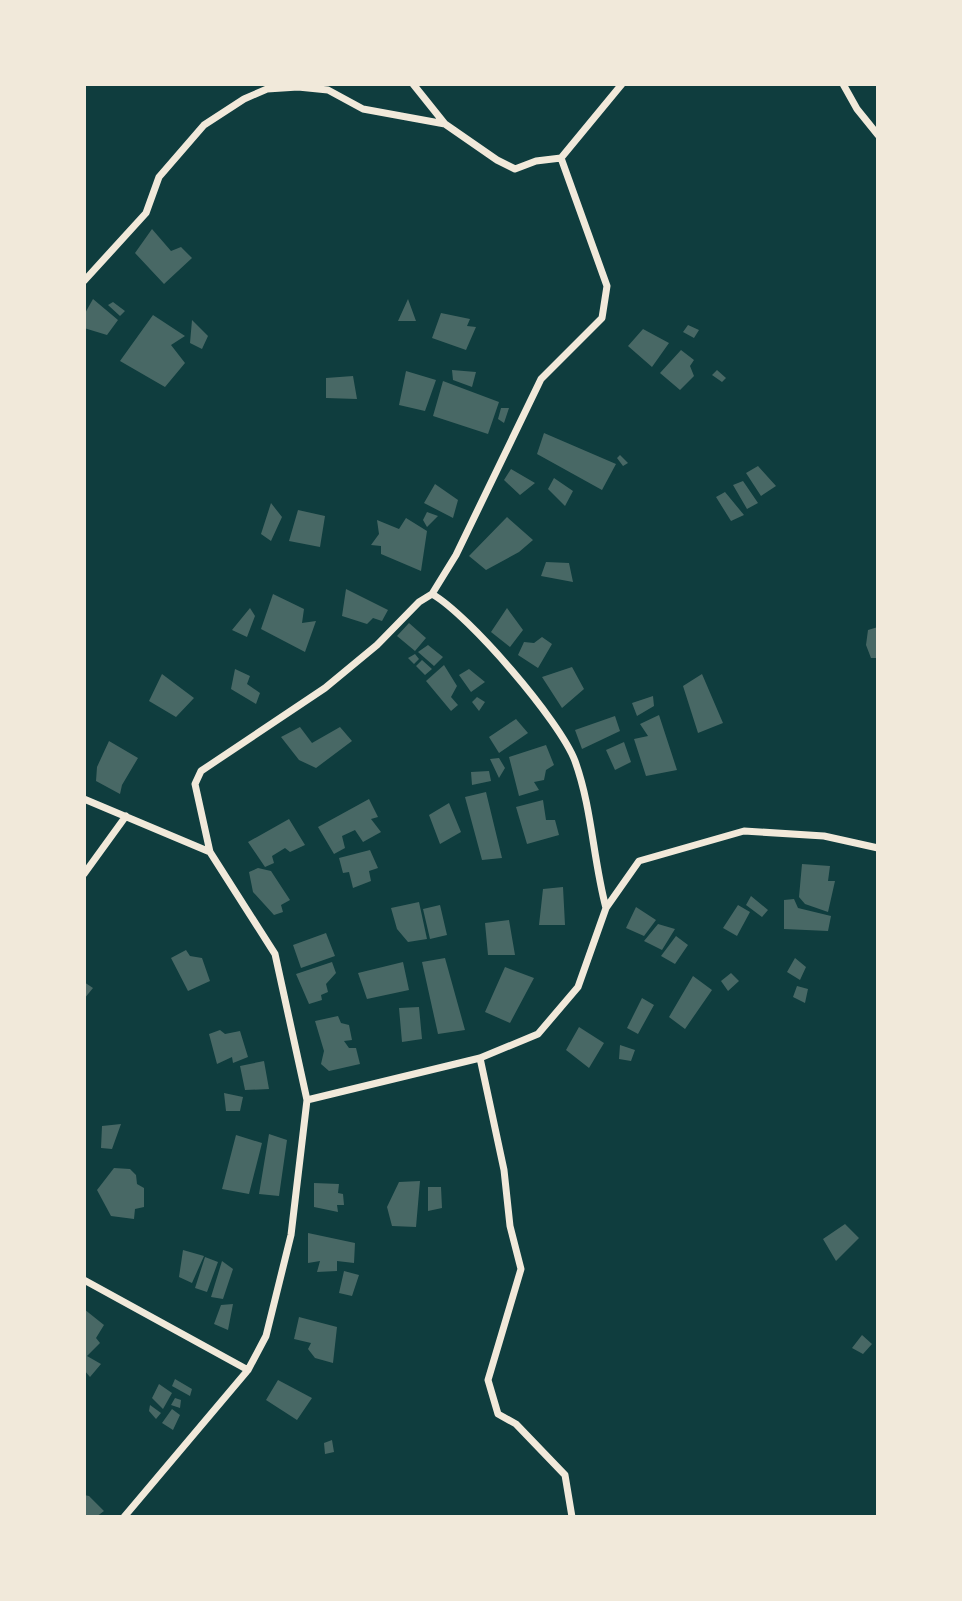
<svg xmlns="http://www.w3.org/2000/svg" width="962" height="1601" font-family="Figtree,sans-serif">
	<style>
		.building { fill: #486865 }
		.lines { fill: none; stroke-linecap: round; stroke-linejoin: round }
		.minor { stroke: #f1e9da; stroke-width: 7 }
	</style>
	<rect width="100%" height="100%" fill="#0f3d3e"/>
	<path class="building" d="M152,229L171,251L181,247L192,258L164,284L135,253Z
		M93,299L118,320L107,335L84,328V315Z
		M408,299L416,321H398Z
		M113,302L125,311L120,316L108,305Z
		M441,313L470,319L467,326L476,327L466,350L432,338Z
		M153,315L185,336L171,345L185,363L165,387L120,361Z
		M192,320L208,336L202,349L190,343Z
		M688,325L699,330L694,338L683,332Z
		M643,329L669,343L652,367L628,346Z
		M681,350L694,360L690,366L694,376L680,390L660,373Z
		M452,370L476,372L472,387L453,380Z
		M717,370L726,378L722,382L712,375Z
		M406,371L436,380L425,411L399,405Z
		M353,376L357,399L326,398V378Z
		M443,381L499,402L488,434L433,416Z
		M501,408H509L504,423L498,419Z
		M544,433L616,464L602,490L537,454Z
		M620,455L628,463L623,466L617,458Z
		M758,466L776,486L761,496L746,473Z
		M511,469L535,483L520,495L504,480Z
		M554,478L573,491L565,506L548,489Z
		M743,481L758,503L747,509L733,485Z
		M435,484L458,500L453,518L424,503Z
		M725,492L744,515L731,521L716,497Z
		M271,503L282,517L271,541L261,534Z
		M298,510L325,516L320,547L289,541Z
		M427,512L438,516L427,527L423,520Z
		M507,517L533,540L519,552L486,570L469,556Z
		M406,518L427,531L421,571L381,554V546L371,545L379,534L377,520L399,529Z
		M546,562L569,563L573,582L541,576Z
		M346,589L388,610L382,621L373,618L367,624L342,616Z
		M273,594L304,609L302,623L316,621L305,652L261,629Z
		M250,608L255,616L247,637L232,630Z
		M507,608L523,630L510,647L491,632Z
		M409,623L426,638L415,651L397,636Z
		M878,627V658H871L866,645L868,630Z
		M542,637L552,644L538,668L518,655L524,642L534,643Z
		M428,645L443,657L434,666L418,652Z
		M415,654L419,659L414,664L408,658Z
		M422,660L432,669L425,675L416,666Z
		M444,665L457,686L451,697L458,705L451,711L426,681Z
		M572,667L584,689L562,708L542,677Z
		M235,669L250,676L247,684L260,693L256,704L231,689Z
		M469,669L485,682L471,692L459,675Z
		M162,674L194,698L176,717L149,701Z
		M702,674L723,723L698,733L683,686Z
		M653,696L654,706L637,716L632,703Z
		M477,697L485,702L479,711L472,702Z
		M659,715L677,770L646,776L634,739L648,736L640,724Z
		M615,716L620,731L582,749L575,730Z
		M516,719L528,733L499,753L489,737Z
		M300,727L312,743L340,727L352,741L316,768L299,760L281,737Z
		M109,741L138,758L122,785L120,794L96,781L97,767Z
		M624,742L631,762L615,770L606,750Z
		M546,745L554,765L546,770L544,780L534,782L539,790L519,796L509,757Z
		M499,758L505,768L499,778L490,759Z
		M489,771L491,781L472,785L471,772Z
		M486,792L502,858L482,860L465,797Z
		M369,799L378,817L371,819L381,832L363,842L355,830L342,836L345,848L334,854L318,827Z
		M543,800L546,820H555L559,835L527,844L516,807Z
		M449,803L461,832L440,844L429,815Z
		M289,819L305,845L290,852L285,848L272,856L274,863L265,867L248,842Z
		M370,850L378,868L369,871L371,881L353,888L349,872L343,873L339,858Z
		M802,864L830,866L828,881H835L828,912L805,904L799,897Z
		M258,868L271,871L290,900L281,905L283,912L274,915L253,892L249,872Z
		M563,887L565,925H539L543,889Z
		M751,896L768,910L762,917L746,905Z
		M794,899L798,908L831,916L828,931L784,929V900Z
		M419,902L427,939L408,942L397,929L391,908Z
		M440,905L447,935L430,939L423,909Z
		M738,905L750,912L737,936L723,928Z
		M636,907L656,920L644,936L626,928Z
		M509,920L515,955H488L485,923Z
		M658,924L675,929L662,950L644,941Z
		M326,933L335,956L301,968L293,945Z
		M676,936L688,945L675,964L661,956Z
		M186,950L190,956L202,958L210,981L188,991L171,958Z
		M445,958L465,1030L438,1034L422,962Z
		M795,958L806,967L800,980L787,972Z
		M332,962L336,973L326,984L328,992L321,995L322,1000L309,1004L296,974Z
		M403,962L409,990L367,999L358,973Z
		M505,967L534,978L510,1023L485,1012Z
		M731,973L739,981L728,991L721,981Z
		M693,976L712,990L685,1029L669,1017Z
		M84,982L93,988L84,999Z
		M797,986L808,989L805,1003L793,997Z
		M642,998L654,1005L638,1034L627,1028Z
		M419,1007L422,1039L402,1042L399,1008Z
		M338,1016L341,1023L349,1025L352,1040L344,1041L349,1048H356L360,1064L329,1071L321,1064L324,1051L315,1021Z
		M579,1027L604,1043L589,1068L566,1050Z
		M220,1030L225,1034L240,1031L248,1057L233,1063L232,1057L217,1064L209,1034Z
		M620,1045L635,1050L631,1061L619,1059Z
		M264,1061L269,1089L245,1090L240,1066Z
		M224,1093L243,1097L240,1111H226Z
		M121,1124L112,1149L101,1148L102,1126Z
		M269,1134L287,1140L279,1196L259,1194Z
		M236,1135L262,1143L249,1194L222,1189Z
		M114,1168L130,1169L136,1175L137,1184L144,1188V1207L135,1209L134,1219L111,1216L97,1190Z
		M420,1181L416,1227L392,1226L387,1207L399,1182Z
		M314,1183L339,1184L338,1193L343,1194L344,1205H337L338,1212L314,1207Z
		M428,1187H441L442,1208L428,1211Z
		M845,1224L859,1238L836,1261L823,1239Z
		M308,1233L355,1243L354,1263L337,1261V1271L317,1272L320,1261L308,1263Z
		M183,1250L204,1256L192,1283L179,1277Z
		M205,1257L218,1262L207,1292L195,1288Z
		M222,1261L233,1269L223,1299L211,1297Z
		M344,1271L359,1275L352,1296L339,1293Z
		M233,1304L228,1330L214,1324L221,1305Z
		M84,1309L104,1325L96,1338L100,1343L87,1356L101,1364L90,1377L84,1370Z
		M299,1317L337,1327L333,1363L315,1358L308,1349L311,1343L294,1339Z
		M862,1335L872,1344L863,1354L852,1348Z
		M175,1379L192,1389L190,1396L172,1386Z
		M278,1380L312,1398L297,1420L266,1400Z
		M159,1384L172,1393L163,1409L152,1398Z
		M175,1398L181,1400L180,1408L171,1405Z
		M150,1405L161,1413L156,1419L149,1411Z
		M172,1409L180,1415L173,1430L162,1423Z
		M332,1440L334,1452L325,1454L324,1443Z
		M84,1495L89,1496L104,1511L96,1517H84Z"/>
	<g class="lines">
		<path class="minor" d="M413,84L445,124L497,160L515,169L536,161L561,158L622,84
			M843,84L857,109L878,135
			M84,281L146,213L159,177L204,125L244,99L267,89L298,87L328,90L363,109L445,124
			M432,594L456,555L541,379L602,318L607,286L561,158
			M84,799L210,852L275,954L307,1100L291,1235L266,1336L248,1370L124,1517
			M210,852L195,784L201,771L325,688L377,645L419,602L432,594C469,615 560,721 575,761C592,808 593,859 606,908
			M84,874L126,816
			M480,1058L504,1170L510,1226L521,1269L488,1380L498,1414L516,1424L565,1475L572,1517
			M307,1100L480,1058L538,1034L578,987L606,908L639,861L744,831L824,836L878,848
			M84,1280L248,1370"/>
	</g>
	<rect width="962" height="1601" fill="none" stroke="#f1e9da" stroke-width="172"/>
</svg>
